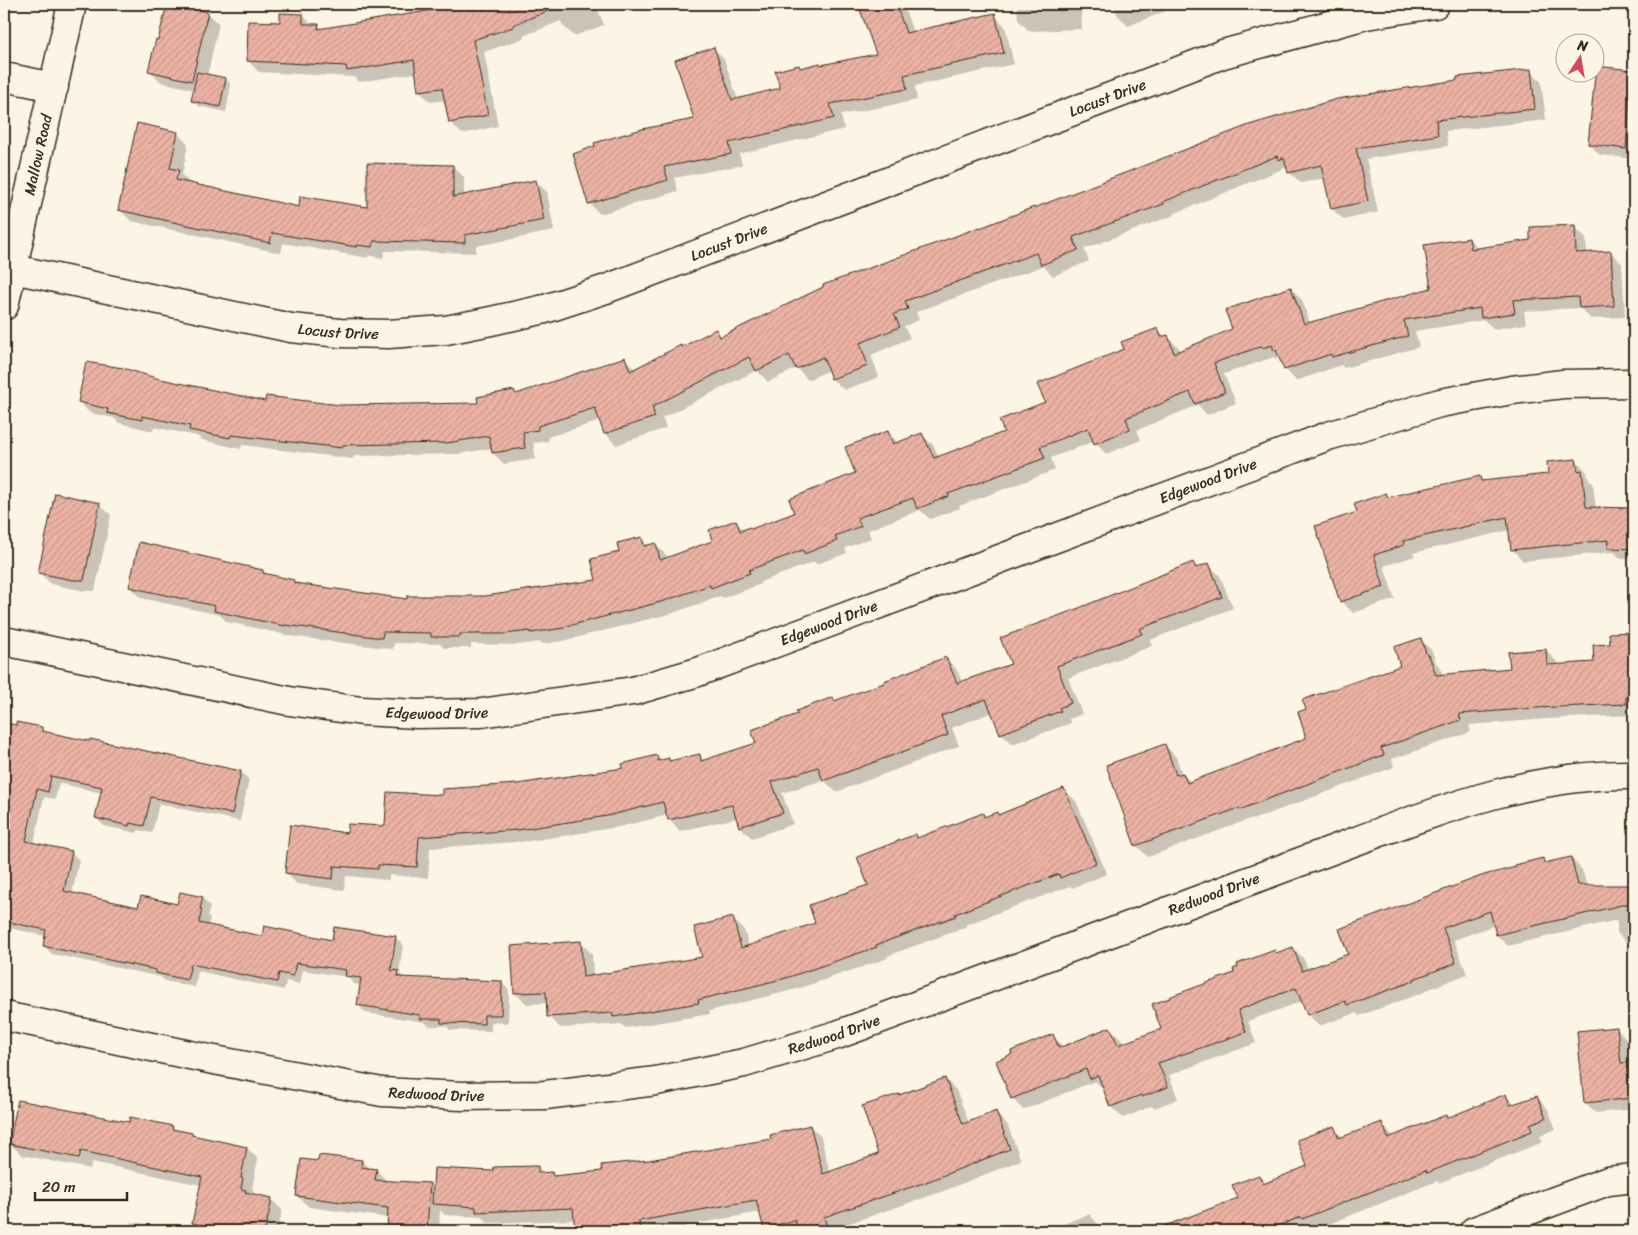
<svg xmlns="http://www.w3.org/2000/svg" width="1638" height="1235" font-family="Sriracha,sans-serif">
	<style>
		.shadow { fill: #0003 }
		.building { fill: url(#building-hatch); stroke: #3b2a1e }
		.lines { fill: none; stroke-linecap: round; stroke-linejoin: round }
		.minor-casing { stroke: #3b2a1e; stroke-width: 31 }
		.minor { stroke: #fcf5e5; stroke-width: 28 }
		.labels { text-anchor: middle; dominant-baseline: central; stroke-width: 4.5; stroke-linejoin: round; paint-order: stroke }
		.street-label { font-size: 15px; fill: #3b2a1e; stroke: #fcf5e5 }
	</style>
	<defs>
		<pattern id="building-hatch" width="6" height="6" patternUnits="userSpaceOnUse" patternTransform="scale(1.25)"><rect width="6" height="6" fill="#ecb3a5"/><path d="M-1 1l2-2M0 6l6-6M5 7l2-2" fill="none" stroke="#cb9a8e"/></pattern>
	</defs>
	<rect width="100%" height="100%" fill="#fcf5e5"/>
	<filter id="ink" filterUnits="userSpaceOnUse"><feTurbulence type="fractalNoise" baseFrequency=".02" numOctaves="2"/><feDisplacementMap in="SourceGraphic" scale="10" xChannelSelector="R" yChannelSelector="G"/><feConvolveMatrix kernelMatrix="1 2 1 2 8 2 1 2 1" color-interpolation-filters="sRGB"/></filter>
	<g filter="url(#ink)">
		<path class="shadow" d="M4,4H12L5,38L4,37Z
			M168,4L208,13L219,24L207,76L226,79L231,85L226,112L198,106L192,100L195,90L161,82L149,70L159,41Z
			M454,4H613L598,10L604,25L574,36L562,25L561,21L523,36L524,38L484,52L498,126L462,134L450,122L446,100L430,102L419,90L416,73L359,82L354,77L259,72L248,61L281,24L303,15L312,25H318L323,30L427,12Z
			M860,4H903L913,32L994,15L1005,26L1014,64L915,86L917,100L841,115L844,129L739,154L742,165L674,178L678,191L600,214L589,203L696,120L713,48L724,59L738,100L781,89L801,69L878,55Z
			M1017,4H1081L1082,29L1029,31L1018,20Z
			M1113,4H1184L1128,26L1117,14Z
			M1530,70L1541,81L1546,120L1446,131L1448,146L1366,159L1378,212L1344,220L1332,209L1325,178L1301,183L1289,172L1287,167L1173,214L1174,215L1084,249L1089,261L1053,276L1043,266L916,312L919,320L904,326L910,338L871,355L879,377L844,390L832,379L829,370L808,380L797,368L768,382L757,370L662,418L666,428L616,445L605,433L600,421L548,437L549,441L533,443L536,459L504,464L493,453L492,448L458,454L354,456L353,459L242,445L241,449L202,440L197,436L154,427L153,431L119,423L114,418L90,413L79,402L156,379L267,402L340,407L479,405L514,391L517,395L625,359L635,369L716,331L722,337L980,229L1035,210Z
			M1631,71L1634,74V159L1600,155L1589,144Z
			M177,133L188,144L182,175L189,182V184L300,209L369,208L453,166L464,177V196L535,181L547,192L554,231L476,246V253L385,251L383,258L368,255V258L283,243L281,253L131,221L120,210Z
			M1574,226L1586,238L1587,254L1611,252L1622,264L1625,317L1591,319L1580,308L1524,311L1526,324L1494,329L1484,320L1415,331L1419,347L1344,368L1341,365L1296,381L1285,369L1280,357L1275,359L1274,357L1224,374L1236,403L1207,415L1198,405L1137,430L1141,440L1106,454L1094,441L1051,458L1055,470L959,506L960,508L930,519L920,510L868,530L871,538L845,548L847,553L817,564L814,562L760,582L761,584L723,598L721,596L673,613L575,638V639L543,644L540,642L517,645L471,644V648H444L440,644L394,643L393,649L296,637L227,622L220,615L141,598L130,587L263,571L267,575L294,581L298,585L408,600L485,598L598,581L621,553L641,539L648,546L655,544L667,556V558L714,542L736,522L744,530H751L796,513L857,474L888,432L899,444L922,435L934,446L939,458L1005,433L1046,403L1157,330L1165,337L1167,336L1179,348L1180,352L1233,330L1291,288L1302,300L1310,323L1432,289L1469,239L1479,249L1532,241Z
			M1576,460L1587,472L1588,478L1593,483L1596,509L1634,510V559H1621L1614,552L1523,561L1512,549L1510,530L1413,553L1415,556L1384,566L1395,599L1353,613L1341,601L1359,513L1386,494L1390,498L1480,477L1484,482L1550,475Z
			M99,504L111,515L95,591H85L51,584L39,572Z
			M1193,563L1199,569L1209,565L1220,576L1233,608L1150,640L1152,646L1068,678L1082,714L1069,719L1071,723L1012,744L1001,733L993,712L952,728L959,746L836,792L824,780L782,793L793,824L752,838L740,827L737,818L680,831L669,819L668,815L619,827L530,841L430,848L428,878L389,875V880L346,876L344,890L297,884L286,873L348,834L387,828L443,796L624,769L657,757L661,761L668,760L671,762L699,755L705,761L757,744L799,715L832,699L836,702L886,683L946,658L957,670L962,682L1012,665L1079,609Z
			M1633,633L1634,715L1548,719L1469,725L1471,732L1392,759L1394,767L1252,820L1250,819L1148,857L1136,845L1165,745L1176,757L1182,774L1191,782L1307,738L1401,667L1420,639L1432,651L1436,663L1440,667L1443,675L1511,670L1546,650L1557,662V666L1595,664L1611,645Z
			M7,725L42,728L46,733L90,742L91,740L241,772L249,780L240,821L159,804L152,833L138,830L137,833L104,826L96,818L102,793L59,783L55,799L44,797L34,844L71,852L79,860L72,894L139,908L178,905L202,898L210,906L208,916L210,918L208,926L263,938L333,942L395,937L403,945L399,973L405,978L501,982L509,990L508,1023L491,1022V1031L450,1030L446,1026H429L425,1022L366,1013L358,1005L361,985L354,984L348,977L303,970L300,984L286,981L284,990L198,971L195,987L165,981L161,977L52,954L44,946L46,936L4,927V738Z
			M1064,789L1076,801L1107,874L1072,888L1070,886L965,925L966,927L887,956L888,958L797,989L709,1011L710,1014L625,1028L622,1024L560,1028L549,1016L548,1003L527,1004L515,993L580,942L592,954L593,976L703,958L733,919L744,930L749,947L817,924L869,886L915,836L918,839L982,814L986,818L999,816Z
			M1571,858L1582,870L1587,886H1634V944H1628L1617,933V920L1508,946L1497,935L1495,925L1454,940L1467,974L1424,991L1425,992L1359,1016L1356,1013L1319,1026L1308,1015L1303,1001L1248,1021L1256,1043L1169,1075L1178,1099L1154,1108L1152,1106L1123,1118L1111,1107L1104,1089H1103L1095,1081L1023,1110L1012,1098L1053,1036L1064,1047L1110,1028L1121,1040L1123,1044L1163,1030L1236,974L1277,954L1293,948L1304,959L1308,970L1350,955L1518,868L1542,859L1547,864Z
			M1616,1028L1627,1039L1630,1063H1634V1109L1596,1113L1586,1103Z
			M945,1079L956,1090L969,1123L995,1113L1007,1124L1021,1160L941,1192L835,1228V1231H768L765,1228L760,1212L685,1226L686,1231H577L575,1220L488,1223L483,1217L445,1215L440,1210L439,1231H388L389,1218L309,1207L297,1196L319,1162L362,1161L370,1169L376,1170L388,1182L429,1185L434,1190L494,1172L537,1167L545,1174H552L556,1177L603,1172L649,1161L773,1140L810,1126L821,1137L830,1173L880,1155L898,1095Z
			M1506,1096L1515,1105L1537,1098L1548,1109L1556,1129L1540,1136L1543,1142L1439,1183L1437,1181L1314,1230L1312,1228L1305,1231H1149L1189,1216L1191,1217L1239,1199L1259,1176L1267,1184L1309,1167L1333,1127L1344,1138L1381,1123L1394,1137L1446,1116L1448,1119Z
			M130,1123L172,1127L176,1131L192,1135L194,1137L247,1148L258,1159L252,1189L254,1191L253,1195L271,1199L282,1210L278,1231H202L193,1223L201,1185L92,1162L90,1169L22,1155L10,1144Z
			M1089,1214L1100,1226L1103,1231H1054L1053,1228Z
			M132,1222L165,1228L168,1231H130Z"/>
		<path class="building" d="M167,4H176L208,12L192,81L148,71L156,39L158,40Z
			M449,4H562L563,5L513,25V27L473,40L488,115L449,123L442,88L418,91L414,60L347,71L346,66L247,61L248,21L280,22V13L303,14V24H319L318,29L427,11Z
			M858,4H896L906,33L995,13L1004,53L904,75L907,89L830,104L834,118L729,143L731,154L664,167L668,180L588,204L573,154L595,146L594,143L642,129L694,119L675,60L714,47L732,100L780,88L775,71L799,65L800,68L820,63L821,65L876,54Z
			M1596,66L1632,70L1626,149L1588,144Z
			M1531,69L1535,109L1436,120L1438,135L1356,148L1368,201L1331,209L1321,165L1288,173L1284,158L1278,160L1277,156L1163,202L1164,204L1073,237L1078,250L1041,265L1036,253L905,301L908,309L894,314L900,327L860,343L868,366L831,379L823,357L796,369L789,355L756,371L749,357L652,407L655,417L604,434L595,408L538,426V430L523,432L525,448L492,453L489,436L447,443L343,445L342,448L231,435L230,438L189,430L190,426L142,416V420L107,413L108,409L78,402L86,362L123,368L156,378L265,401L266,396L340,405L478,403L477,397L514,390L516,394L625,357L630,371L681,345L682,347L716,329L720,337L823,287V285L980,227V228L1034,207V208L1249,125L1337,99L1457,80V77Z
			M197,72L226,78L220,107L191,101Z
			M137,123L178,132L170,168L179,170L176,180L299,207L300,196L367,207V163L453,165V197L536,180L544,220L465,235V243L374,241L372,247L357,245V247L272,233L270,243L118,210Z
			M1575,225L1576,253L1611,251L1614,306L1579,308L1578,297L1513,300L1515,313L1481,318L1480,308L1404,320L1408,336L1332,357L1331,354L1284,370L1276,350L1274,351L1272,345L1263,348L1262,346L1214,363L1225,392L1195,404L1190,392L1126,418L1130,429L1094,444L1088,428L1040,447L1045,458L948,494L949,496L917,509L913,498L857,518L861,526L835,536L837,541L804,554L803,550L749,570L750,573L711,588L710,585L661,602L564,627V628L530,633V631L505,634H460V637H431V633L383,632L382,638L285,625V626L214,611L215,606L129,587L139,542L263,570V573L294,580V583L407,599V596H485L596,580L591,559L619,552L617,543L642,537L644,546L656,543L660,560L712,541L709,530L736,520L740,531L750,527L751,529L794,513L789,499L855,473L845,447L888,431L893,444L922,433L934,458L1004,432L999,420L1045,402L1037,384L1124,349L1121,342L1158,328L1161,337L1168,335L1174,353L1232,329L1225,310L1291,287L1304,324L1431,288L1424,245L1469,238L1471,249L1530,240V227Z
			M1576,459L1578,471L1582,470L1586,507L1634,508V549L1608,548L1609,540L1511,550L1507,517L1403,541L1404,545L1374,555L1384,587L1340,602L1315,526L1357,512L1354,504L1386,493L1388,497L1480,476L1481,481L1548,474L1547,462Z
			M55,493L100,503L84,580H73L38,573Z
			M1193,562L1196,568L1209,563L1222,597L1139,629L1142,634L1057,666L1071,703L1059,708L1061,711L1000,734L986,699L941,716L948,735L823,781L818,767L772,782L783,813L739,827L732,805L668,820L663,802L607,816L518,830L419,837L417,867L378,865V869L334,866L333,879L285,873L290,825L347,833L348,824L385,826L387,792L442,795V789L517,784L623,768L622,764L657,755L658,761L669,758V761L700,754L701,761L756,743L751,730L798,714L796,711L833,697L834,701L884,683V681L946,657L957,683L1011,664L1000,638L1079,608Z
			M1634,632V697H1626V704L1536,708L1459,714L1461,720L1381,748L1384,755L1239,810V808L1135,846L1106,765L1165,744L1176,775L1183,773L1187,783L1290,744L1306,738L1298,712L1306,709L1302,700L1400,666L1394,647L1421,638L1427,656L1429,655L1436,675L1510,668L1508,652L1546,649L1547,665L1594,662L1593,645L1610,644L1609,633Z
			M16,722L42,727V731L89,741L90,739L241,771L232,814L151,797L144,826L130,823L129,826L95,818L102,787L51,776L48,792L37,789L26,841L72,851L64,891L138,907L141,896L177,904L180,892L203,897L200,909H202L199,923L262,936L264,926L332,940L334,927L396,936L391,970L399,971L398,977L502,981L501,1015H484V1024L441,1023V1019H420V1015L357,1005L361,978L345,976L346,970L296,963L293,976L279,973L277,982L191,964L187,980L156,973V970L43,946L46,930L4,921V723L16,725Z
			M1064,788L1096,863L1060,878L1059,874L955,914L956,916L876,945L877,947L786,978L698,1000L699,1003L613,1017L612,1013L547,1017L546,992L514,993L511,946L581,941L583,977L702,957L694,927L733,917L741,948L815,923L809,905L868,885L857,857L916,834L917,838L983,813L984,817L997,812L998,815Z
			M1571,857L1578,885H1634V902L1496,935L1490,911L1443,928L1456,963L1414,979V981L1347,1005L1345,1001L1307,1015L1296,988L1238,1010L1246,1032L1158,1063L1168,1087L1142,1097L1141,1095L1110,1107L1098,1075L1090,1079L1086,1069L1011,1099L996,1061L1012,1054L1011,1051L1053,1034L1059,1048L1110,1027L1118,1045L1161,1029L1152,1004L1170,998L1169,997L1234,973L1233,969L1238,967L1237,964L1275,950L1276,953L1293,947L1302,971L1348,954L1339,929L1484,875L1516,867L1515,865L1543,858L1544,863Z
			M1617,1027L1621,1063L1634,1062V1098L1584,1103L1577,1031Z
			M945,1078L963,1124L996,1111L1010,1149L929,1181L824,1217L828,1231H798L795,1220L764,1229L756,1200L639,1221L640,1231H575L573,1208L476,1212V1207L432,1204L434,1168L493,1171L494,1167L538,1166V1173L552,1172L553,1176L602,1171L601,1165L649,1160L771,1139L770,1135L810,1125L823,1174L878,1154L862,1106L899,1094V1095Z
			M1506,1094L1510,1105L1537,1096L1546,1118L1530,1124L1532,1131L1427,1173L1426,1170L1302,1219L1301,1217L1265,1231H1157V1229L1238,1198L1232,1185L1259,1175L1263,1184L1307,1166L1297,1140L1334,1126L1339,1138L1382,1122L1388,1138L1446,1115L1447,1118Z
			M18,1100L129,1122L130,1117L173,1126L172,1129L192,1133V1135L247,1147L241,1178H243L241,1189L246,1190L245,1192L272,1198L265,1231H230L192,1223L202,1177L81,1151L79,1158L9,1144Z
			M319,1155L362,1160L361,1167L377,1169L375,1180L430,1183L427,1231H387L388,1208L296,1196L301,1159L318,1161Z"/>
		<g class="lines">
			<defs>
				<g id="minor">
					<path d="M4,77L54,87"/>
					<path id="s1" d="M4,267L291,328L340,333L388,334L446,330L491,321L545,309L606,289L1223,54L1366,15L1435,4"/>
					<path id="s2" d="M4,306L72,4"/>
					<path id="s3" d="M4,641L289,701L362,711L417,714L481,713L633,691L698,672L1328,436L1440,403L1512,390L1563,384L1634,383"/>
					<path id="s4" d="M4,1016L209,1059L382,1092L462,1096L545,1095L656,1081L744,1063L837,1035L1356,841C1445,808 1538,773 1634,775"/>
					<path d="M1474,1231L1608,1181L1634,1178"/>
				</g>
			</defs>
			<use href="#minor" class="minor-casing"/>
			<use href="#minor" class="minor"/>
		</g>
	</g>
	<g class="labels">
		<g class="street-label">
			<text stroke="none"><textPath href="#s1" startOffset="1151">Locust Drive</textPath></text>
			<text stroke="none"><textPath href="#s2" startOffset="155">Mallow Road</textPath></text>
			<text stroke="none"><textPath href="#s1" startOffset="746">Locust Drive</textPath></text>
			<text stroke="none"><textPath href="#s1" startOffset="341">Locust Drive</textPath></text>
			<text stroke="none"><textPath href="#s3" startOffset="1250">Edgewood Drive</textPath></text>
			<text stroke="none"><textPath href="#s3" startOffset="845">Edgewood Drive</textPath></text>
			<text stroke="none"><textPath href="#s3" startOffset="440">Edgewood Drive</textPath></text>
			<text stroke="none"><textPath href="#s4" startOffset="1250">Redwood Drive</textPath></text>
			<text stroke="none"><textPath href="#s4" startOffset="845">Redwood Drive</textPath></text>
			<text stroke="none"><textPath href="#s4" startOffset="440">Redwood Drive</textPath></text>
		</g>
	</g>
	<rect width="1638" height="1235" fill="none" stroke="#fcf5e5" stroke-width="20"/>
	<rect x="10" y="10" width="1618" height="1215" fill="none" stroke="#3b2a1e" stroke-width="2" filter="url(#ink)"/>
	<g transform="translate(1580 58) rotate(12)"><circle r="24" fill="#fcf5e5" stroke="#afa495"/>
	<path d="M0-4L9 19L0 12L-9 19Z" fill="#d1495b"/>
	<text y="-8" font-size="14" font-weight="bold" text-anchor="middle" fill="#3b2a1e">N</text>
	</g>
	<path d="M35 1192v8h92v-8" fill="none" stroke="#3b2a1e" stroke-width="2.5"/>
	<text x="42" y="1192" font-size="15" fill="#3b2a1e" stroke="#fcf5e5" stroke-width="4" paint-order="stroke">20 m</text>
</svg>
